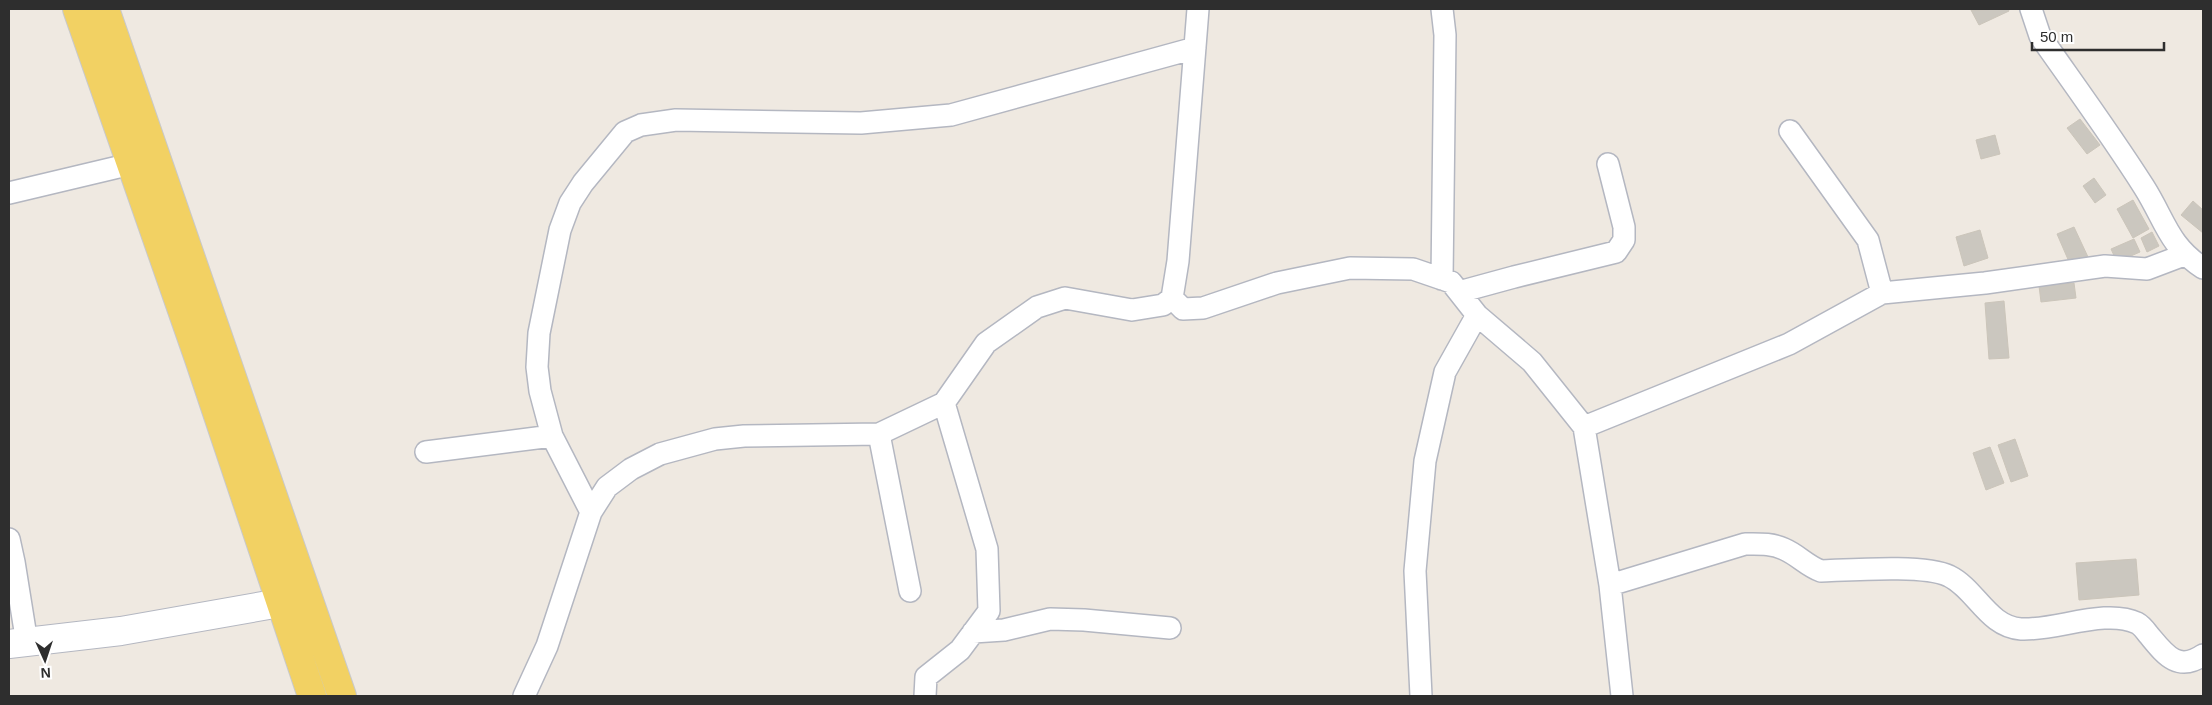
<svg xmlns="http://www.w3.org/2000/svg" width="2212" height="705" font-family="Arial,sans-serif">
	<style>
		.building { fill: #cbc7bf; stroke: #cbc5ba }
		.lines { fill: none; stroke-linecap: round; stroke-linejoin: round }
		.street-casing { stroke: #b4b7c1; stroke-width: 24 }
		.secondary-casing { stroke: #b4b7c1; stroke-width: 30 }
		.primary-casing { stroke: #c9c9c9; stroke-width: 30 }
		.street { stroke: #fff; stroke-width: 21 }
		.secondary { stroke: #fff; stroke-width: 28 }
		.primary { stroke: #f2d163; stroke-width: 28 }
	</style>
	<rect width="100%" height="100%" fill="#efe9e1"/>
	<path class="building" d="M2008,9L2009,11L1979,25L1971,10Z
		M2080,119L2100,145L2087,154L2067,128Z
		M1995,135L2000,154L1981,159L1976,140Z
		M2094,178L2106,195L2095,203L2083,186Z
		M2133,200L2149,229L2133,238L2117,209Z
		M2193,201L2203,210V233L2181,215Z
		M2074,227L2088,257L2070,264L2057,234Z
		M1980,230L1988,258L1964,266L1956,237Z
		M2152,232L2159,246L2147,252L2141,238Z
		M2134,239L2140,252L2117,262L2111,249Z
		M2074,283L2076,298L2041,302L2039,286Z
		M2004,301L2009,358L1989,359L1985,303Z
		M2015,439L2028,476L2011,482L1998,445Z
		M1990,447L2004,483L1986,490L1973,453Z
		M2136,559L2139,595L2079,600L2076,563Z"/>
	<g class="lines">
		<defs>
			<path id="street" d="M1442,9L1445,35L1442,279
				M2031,9L2040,36C2075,86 2111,135 2144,187C2165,220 2168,245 2203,268
				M1790,131L1868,240L1882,293
				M9,193L131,164
				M1459,292L1514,277L1616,252L1624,240V227L1608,164
				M1172,298L1183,309L1203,308L1277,283L1350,268L1413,269L1451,282L1477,315L1532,362L1584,427L1610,585L1622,696
				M1584,427L1789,344L1882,293L1985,283L2105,266L2147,269L2184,255
				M879,434L910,591
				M426,452L552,436
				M591,512L552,436L540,391L537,367L539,333L560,230L570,203L583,183L625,132L641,125L676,120L861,123L951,115L1195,48
				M9,539L14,562L27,643
				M1610,585L1745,544C1758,544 1772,543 1784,549C1798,555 1807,566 1821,571C1849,570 1926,564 1949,576C1976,589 1988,627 2021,629C2055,631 2106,608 2137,623C2141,625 2145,630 2148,634C2164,653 2177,673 2203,655
				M973,632L1004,630L1050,619L1084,620L1170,628
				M524,696L547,646L591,512L607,487L631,469L660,454L715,439L744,436L879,434L944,403L986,343L1037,307L1065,298L1132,310L1163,305L1172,298L1178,261L1198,9
				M925,696L926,677L960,650L989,611L987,549L944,403
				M1421,696L1415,571L1425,461L1445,372L1477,315"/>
			<path id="secondary" d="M9,644L121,631L280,603"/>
			<path id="primary" d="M77,9L199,359L312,696
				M105,9L342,696"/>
		</defs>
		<use href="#street" class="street-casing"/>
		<use href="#secondary" class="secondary-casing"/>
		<use href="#primary" class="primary-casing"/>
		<use href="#street" class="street"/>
		<use href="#secondary" class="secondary"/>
		<use href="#primary" class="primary"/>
	</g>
	<rect width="2212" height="705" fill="none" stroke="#2e2e2e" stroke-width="20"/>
	<g transform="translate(45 660) rotate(177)" stroke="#ffffff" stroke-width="4" paint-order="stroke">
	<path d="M0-4L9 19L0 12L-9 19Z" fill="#2e2e2e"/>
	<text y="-8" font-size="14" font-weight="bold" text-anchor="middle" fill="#2e2e2e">N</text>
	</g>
	<path d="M2032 42v8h132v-8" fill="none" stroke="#2e2e2e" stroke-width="2.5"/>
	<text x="2040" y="42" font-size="15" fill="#2e2e2e" stroke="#ffffff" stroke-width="4" paint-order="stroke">50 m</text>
</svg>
